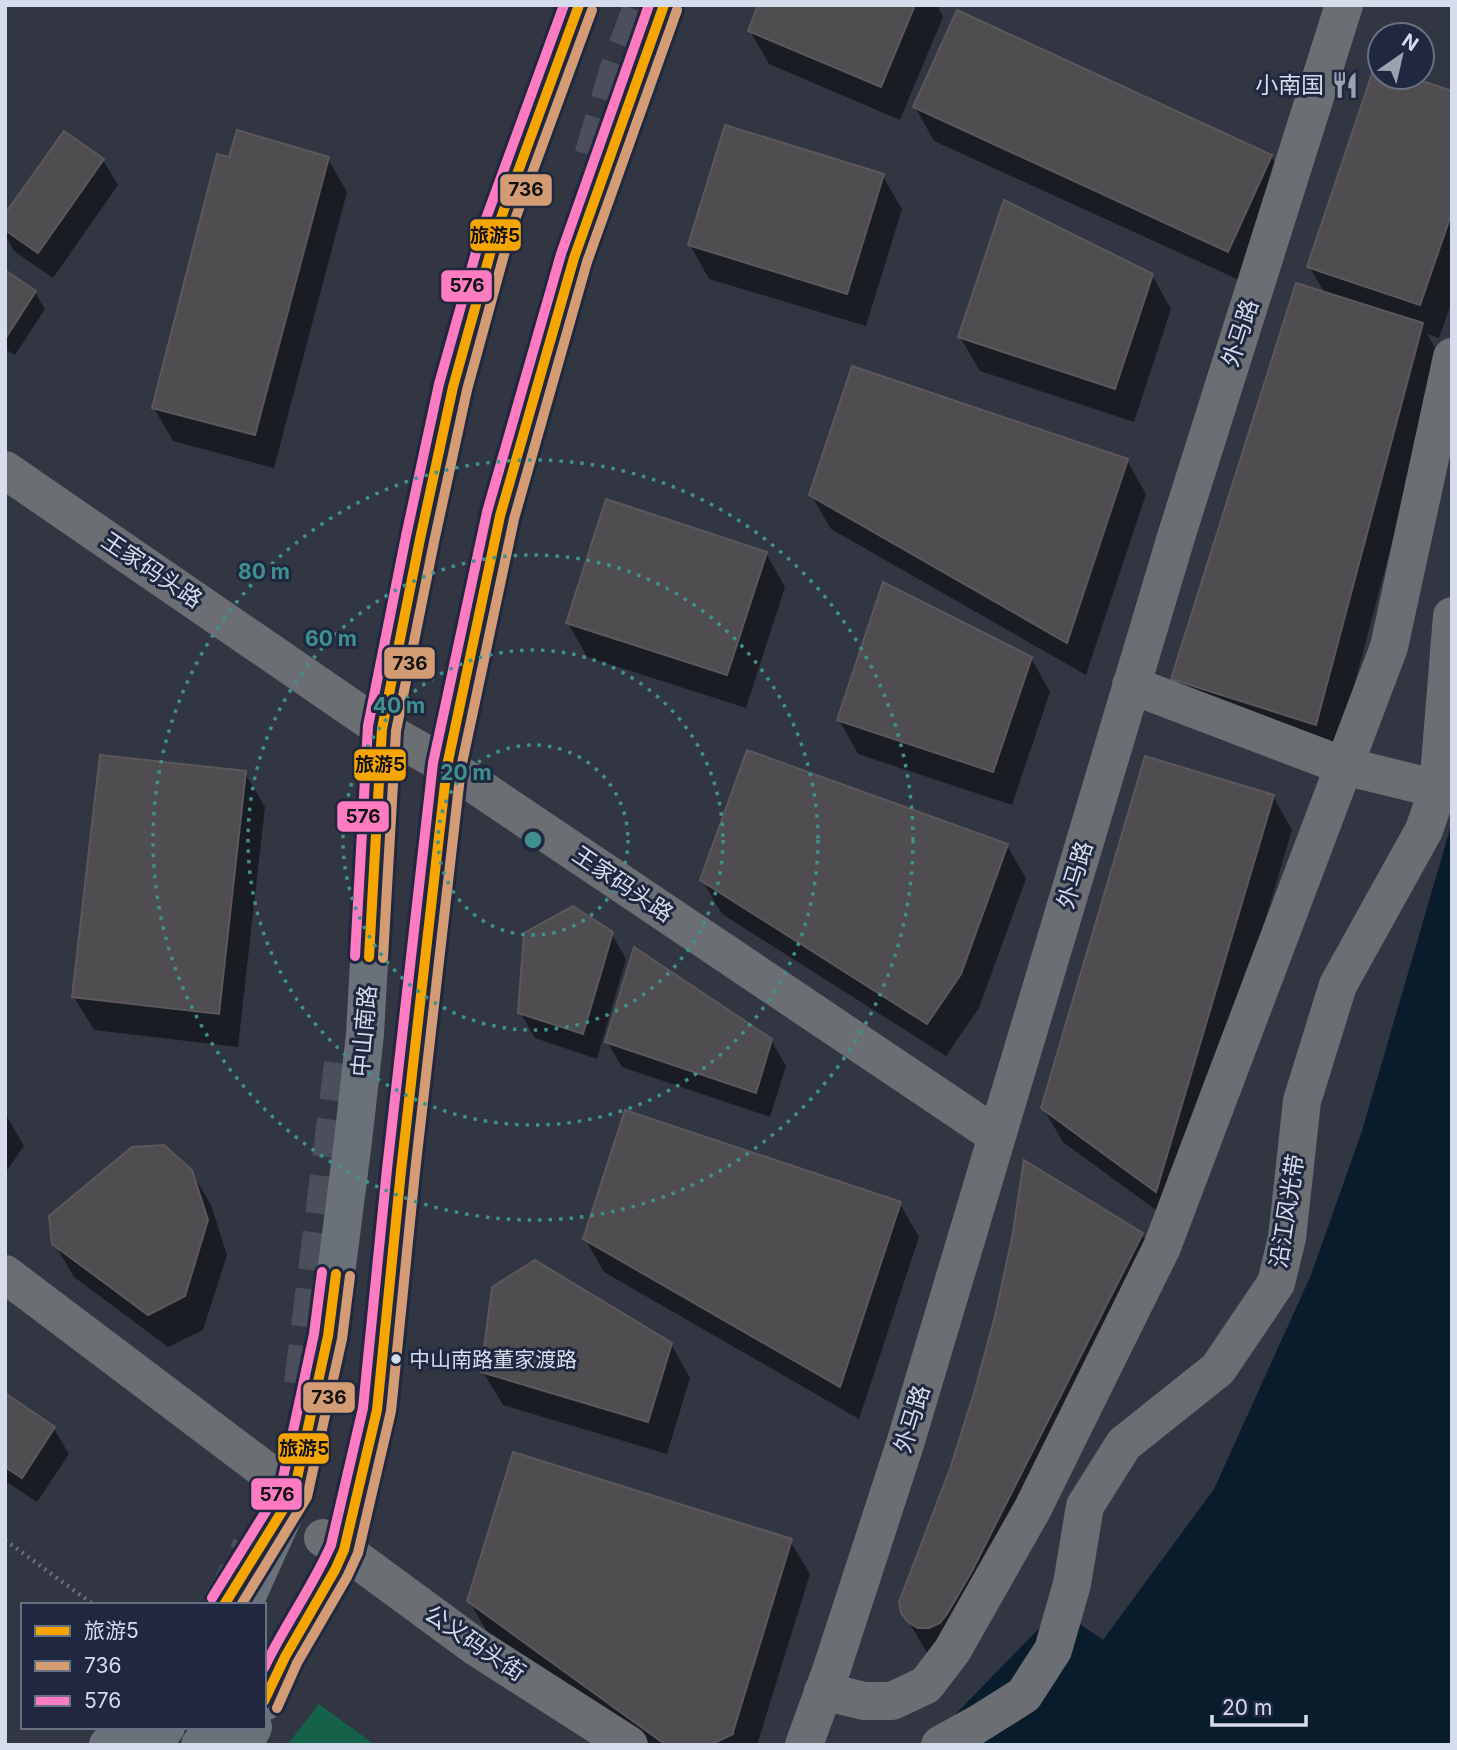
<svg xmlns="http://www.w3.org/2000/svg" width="1457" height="1750" font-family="Inter,'Noto Sans SC',sans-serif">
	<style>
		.green { fill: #15614a }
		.water { fill: #091c2b }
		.shadow { fill: #0007 }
		.building { fill: #504d51; stroke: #5b585b; stroke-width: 2 }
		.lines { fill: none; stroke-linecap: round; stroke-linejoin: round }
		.major-tunnel { stroke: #4a4f5b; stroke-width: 38; stroke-dasharray: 38 19; stroke-linecap: butt }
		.path { stroke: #6d7277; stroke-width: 4.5; stroke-dasharray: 2 5; stroke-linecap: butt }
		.minor { stroke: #6b6f73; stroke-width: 38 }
		.major { stroke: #6b7178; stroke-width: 38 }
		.bus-1-casing { stroke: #1f283f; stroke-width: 16 }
		.bus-2-casing { stroke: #1f283f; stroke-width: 16 }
		.bus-3-casing { stroke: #1f283f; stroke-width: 16 }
		.bus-1 { stroke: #f7a600; stroke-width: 10 }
		.bus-2 { stroke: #d39c74; stroke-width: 10 }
		.bus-3 { stroke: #fe7ac1; stroke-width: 10 }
		.ring { fill: none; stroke: #40908d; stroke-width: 3.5; stroke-dasharray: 3.5 7 }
		.bus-dot { fill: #d5dceb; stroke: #1f283f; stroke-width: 2.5 }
		.labels { text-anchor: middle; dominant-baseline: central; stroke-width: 6; stroke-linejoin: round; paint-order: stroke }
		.bus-label { font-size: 21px; fill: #d5dceb; stroke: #1f283f; text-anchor: start }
		.poi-label { font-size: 23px; fill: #d5dceb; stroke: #1f283f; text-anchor: end }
		.street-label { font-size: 23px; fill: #d5dceb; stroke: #1f283f }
		.centre { fill: #40908d; stroke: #1f283f; stroke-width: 3.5 }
		.ring-label { font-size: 21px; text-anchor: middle; font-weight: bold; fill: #40908d; stroke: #1f283f; stroke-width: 6; stroke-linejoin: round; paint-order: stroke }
		.line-badge { stroke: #1f283f; stroke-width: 2.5 }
		.pale-badge-label { font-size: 19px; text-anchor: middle; font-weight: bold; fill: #111 }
	</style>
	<rect width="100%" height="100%" fill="#313642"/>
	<path class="green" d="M319,1704L375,1745H287Z"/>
	<path class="water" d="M1452,822V1745H933L945,1725L1058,1609L1103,1640L1214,1489L1311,1275L1362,1131Z"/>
	<path class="shadow" d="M760,5H937L943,17L900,120L769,64L750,31Z
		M1380,68V77H1406L1452,93V301L1439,338L1427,334L1441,358L1335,758L1192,712L1173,679L1325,294L1309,266Z
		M915,107L1271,156L1290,190L1248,284L934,141Z
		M231,159H328L347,192L274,468L173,441L154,408Z
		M103,160L118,185L53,278L14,251L5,235V217Z
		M882,175L902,209L866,326L709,279L690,245Z
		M5,273L35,292L45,309L15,355L5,349Z
		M1152,275L1171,309L1134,422L980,371L960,337Z
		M1127,460L1146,494L1086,675L831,529L811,495Z
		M766,553L785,587L746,708L587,657L568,623Z
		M1031,658L1050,692L1012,805L858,754L839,720Z
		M245,773L265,807L238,1047L94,1030L74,997Z
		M1273,796L1292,830L1175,1224L1063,1142L1043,1108Z
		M1007,845L1026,879L979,1008L946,1056L722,914L702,880Z
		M611,933L626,959L597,1059L535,1038L520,1012Z
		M771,1040L786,1066L770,1117L622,1067L607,1042Z
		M5,1113L24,1146L5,1173Z
		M191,1171L211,1205L227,1255L203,1330L168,1347L74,1277L54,1243Z
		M900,1204L919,1237L859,1419L604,1272L585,1239Z
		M1142,1234L1161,1268L929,1656L903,1612L952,1470L996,1317Z
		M671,1344L690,1378L667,1454L503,1405L483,1372Z
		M5,1395L54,1429L69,1454L37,1502L5,1481Z
		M790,1541L810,1574L757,1745H641L489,1635L469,1601Z"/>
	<path class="building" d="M758,5H915L881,87L748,31Z
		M957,10L1272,155L1228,252L913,107Z
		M1375,65L1380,66V77H1411L1452,91V212L1420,305L1307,267Z
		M725,125L884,174L847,294L688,245Z
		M237,130L329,157L255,435L152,408L217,154L229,157Z
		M64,131L104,159L38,253L5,230V214Z
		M1004,200L1153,274L1115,389L958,337Z
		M5,270L36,291L5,339Z
		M1296,283L1423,323L1316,725L1171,679Z
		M852,366L1128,459L1067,643L809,495Z
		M606,499L767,552L727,675L566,623Z
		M883,582L1032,657L993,772L837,720Z
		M747,750L1008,844L961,974L927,1024L700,880Z
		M100,755L246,771L219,1014L72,997Z
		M1145,756L1274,795L1156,1192L1041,1108Z
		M573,906L613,932L583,1034L518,1013L524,933Z
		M634,947L772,1039L756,1093L605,1042Z
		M625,1110L901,1202L840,1387L583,1239Z
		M164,1145L192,1170L208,1220L185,1296L148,1315L52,1244L49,1216L132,1147Z
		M1024,1160L1143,1233L972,1571L947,1614L940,1623L929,1628H918L908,1622L901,1613L899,1602L950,1469L974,1393L995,1316L1012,1238Z
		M535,1260L672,1343L648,1422L481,1372L492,1287Z
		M5,1393L55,1427L22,1478L5,1467Z
		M513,1452L792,1539L733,1732V1734L710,1745H666L467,1601Z"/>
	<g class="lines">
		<path class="major-tunnel" d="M593,156L619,69L643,5
			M303,1384L345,1048
			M220,1605L230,1589L251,1547"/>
		<path class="path" d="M5,1540L94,1605"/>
		<path class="minor" d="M5,470L382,729L447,766L997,1136
			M1131,685L1344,766L1438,789
			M5,1274L294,1492
			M323,1538L344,1550L476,1647L629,1745
			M823,1691L864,1701H892L926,1685L952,1651L1032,1510L1162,1247L1389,647L1452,357
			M804,1745L832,1668L905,1444L1176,537L1344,5
			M940,1745L978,1724L1024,1695L1053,1650L1072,1584L1085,1506L1124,1444L1218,1369L1276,1283L1287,1238L1302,1101L1338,985L1424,830L1438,789L1452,616"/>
		<path class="major" d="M243,1605L294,1492L328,1336L353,1141L365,1034L382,729L420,539L453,387L497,229L579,5
			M264,1702L285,1657L335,1570L344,1550L377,1410L401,1171L447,766L500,516L574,258L664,5
			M108,1745L124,1727
			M153,1745L166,1727
			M200,1745L213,1727
			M244,1745L253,1727"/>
		<defs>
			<path id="bus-1" d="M369,957L382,729L420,539L453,387L497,229L579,5
				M224,1605L294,1492L328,1336L336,1274
				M264,1701L285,1657L335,1570L344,1550L377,1410L401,1171L447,766L500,516L574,258L664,5"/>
			<path id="bus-2" d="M383,958L396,731L434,542L467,390L510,233L592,10
				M241,1605L307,1497L342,1339L350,1276
				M277,1708L297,1663L347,1577L358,1553L391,1411L415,1172L461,768L514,519L587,262L677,10"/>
			<path id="bus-3" d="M355,956L368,726L406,536L439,384L484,224L564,5
				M212,1598L281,1487L314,1334L322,1272
				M264,1668C284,1626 312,1588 331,1545L363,1408L387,1169L433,763L487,512L561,254L649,5"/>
		</defs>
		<use href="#bus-1" class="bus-1-casing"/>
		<use href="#bus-2" class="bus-2-casing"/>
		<use href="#bus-3" class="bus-3-casing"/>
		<use href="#bus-1" class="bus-1"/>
		<use href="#bus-2" class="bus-2"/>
		<use href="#bus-3" class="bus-3"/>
	</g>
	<g class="ring">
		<circle cx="533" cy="840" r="95"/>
		<circle cx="533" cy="840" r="190"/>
		<circle cx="533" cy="840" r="285"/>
		<circle cx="533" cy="840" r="380"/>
	</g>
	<defs>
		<symbol id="restaurant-bare" viewBox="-9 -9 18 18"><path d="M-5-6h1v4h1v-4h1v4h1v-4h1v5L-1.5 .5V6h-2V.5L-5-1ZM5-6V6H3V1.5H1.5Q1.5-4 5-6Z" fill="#9ca2b0" stroke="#1f283f" stroke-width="2.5" paint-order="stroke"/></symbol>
	</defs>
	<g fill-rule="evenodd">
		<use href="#restaurant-bare" x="1326" y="66" width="38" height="38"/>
	</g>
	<circle class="bus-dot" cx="396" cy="1359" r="6"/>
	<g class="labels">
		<g class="bus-label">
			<text x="409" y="1359">中山南路董家渡路</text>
		</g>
		<g class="poi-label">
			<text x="1324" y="85">小南国</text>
		</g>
		<g class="street-label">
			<text transform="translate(1240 333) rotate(-72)">外马路</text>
			<text transform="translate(152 570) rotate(34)">王家码头路</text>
			<text transform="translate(1075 875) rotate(-73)">外马路</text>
			<text transform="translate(623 884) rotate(34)">王家码头路</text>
			<text transform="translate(364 1031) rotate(-85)">中山南路</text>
			<text transform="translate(1287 1211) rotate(-81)">沿江风光带</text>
			<text transform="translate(912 1419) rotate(-73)">外马路</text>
			<text transform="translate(475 1643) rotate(34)">公义码头街</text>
		</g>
	</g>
	<circle cx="533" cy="840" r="10" class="centre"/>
	<g class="ring-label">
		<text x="264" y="579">80 m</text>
		<text x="331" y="646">60 m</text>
		<text x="399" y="713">40 m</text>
		<text x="466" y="780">20 m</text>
	</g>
	<g class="line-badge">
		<rect x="499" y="173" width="54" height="34" rx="7" fill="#d39c74"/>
		<rect x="469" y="218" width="53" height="34" rx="7" fill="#f7a600"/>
		<rect x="440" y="269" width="53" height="34" rx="7" fill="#fe7ac1"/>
		<rect x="383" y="646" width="53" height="34" rx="7" fill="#d39c74"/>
		<rect x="353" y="748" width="54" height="34" rx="7" fill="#f7a600"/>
		<rect x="336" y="800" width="54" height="33" rx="7" fill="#fe7ac1"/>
		<rect x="302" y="1381" width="54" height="33" rx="7" fill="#d39c74"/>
		<rect x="277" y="1432" width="53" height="33" rx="7" fill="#f7a600"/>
		<rect x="250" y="1477" width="53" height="34" rx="7" fill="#fe7ac1"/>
	</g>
	<g class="pale-badge-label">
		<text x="526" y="196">736</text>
		<text x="495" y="242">旅游5</text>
		<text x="467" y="292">576</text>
		<text x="410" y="670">736</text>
		<text x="380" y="771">旅游5</text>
		<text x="363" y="823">576</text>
		<text x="329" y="1404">736</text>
		<text x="304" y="1455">旅游5</text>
		<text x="277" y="1501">576</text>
	</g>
	<rect width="1457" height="1750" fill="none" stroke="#d5dceb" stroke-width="14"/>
	<rect x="21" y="1603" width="245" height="126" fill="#1f283f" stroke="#687084" stroke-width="2"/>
	<rect x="35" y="1626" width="35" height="10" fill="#f7a600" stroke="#687084" stroke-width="2"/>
	<text x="84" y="1638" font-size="21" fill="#d5dceb">旅游5</text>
	<rect x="35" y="1661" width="35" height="10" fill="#d39c74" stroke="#687084" stroke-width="2"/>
	<text x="84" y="1673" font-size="21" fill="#d5dceb">736</text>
	<rect x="35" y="1696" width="35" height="10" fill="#fe7ac1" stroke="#687084" stroke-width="2"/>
	<text x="84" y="1708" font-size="21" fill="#d5dceb">576</text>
	<g transform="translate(1401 56) rotate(34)"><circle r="33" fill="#1f283f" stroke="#687084" stroke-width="2"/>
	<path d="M0-5L12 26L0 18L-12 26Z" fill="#9ca2b0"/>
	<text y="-10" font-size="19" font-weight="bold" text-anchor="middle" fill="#d5dceb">N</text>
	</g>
	<path d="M1212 1715v10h94v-10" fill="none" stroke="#d5dceb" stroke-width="3.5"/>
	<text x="1222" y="1715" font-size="21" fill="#d5dceb" stroke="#1f283f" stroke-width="5" paint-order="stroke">20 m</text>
</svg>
